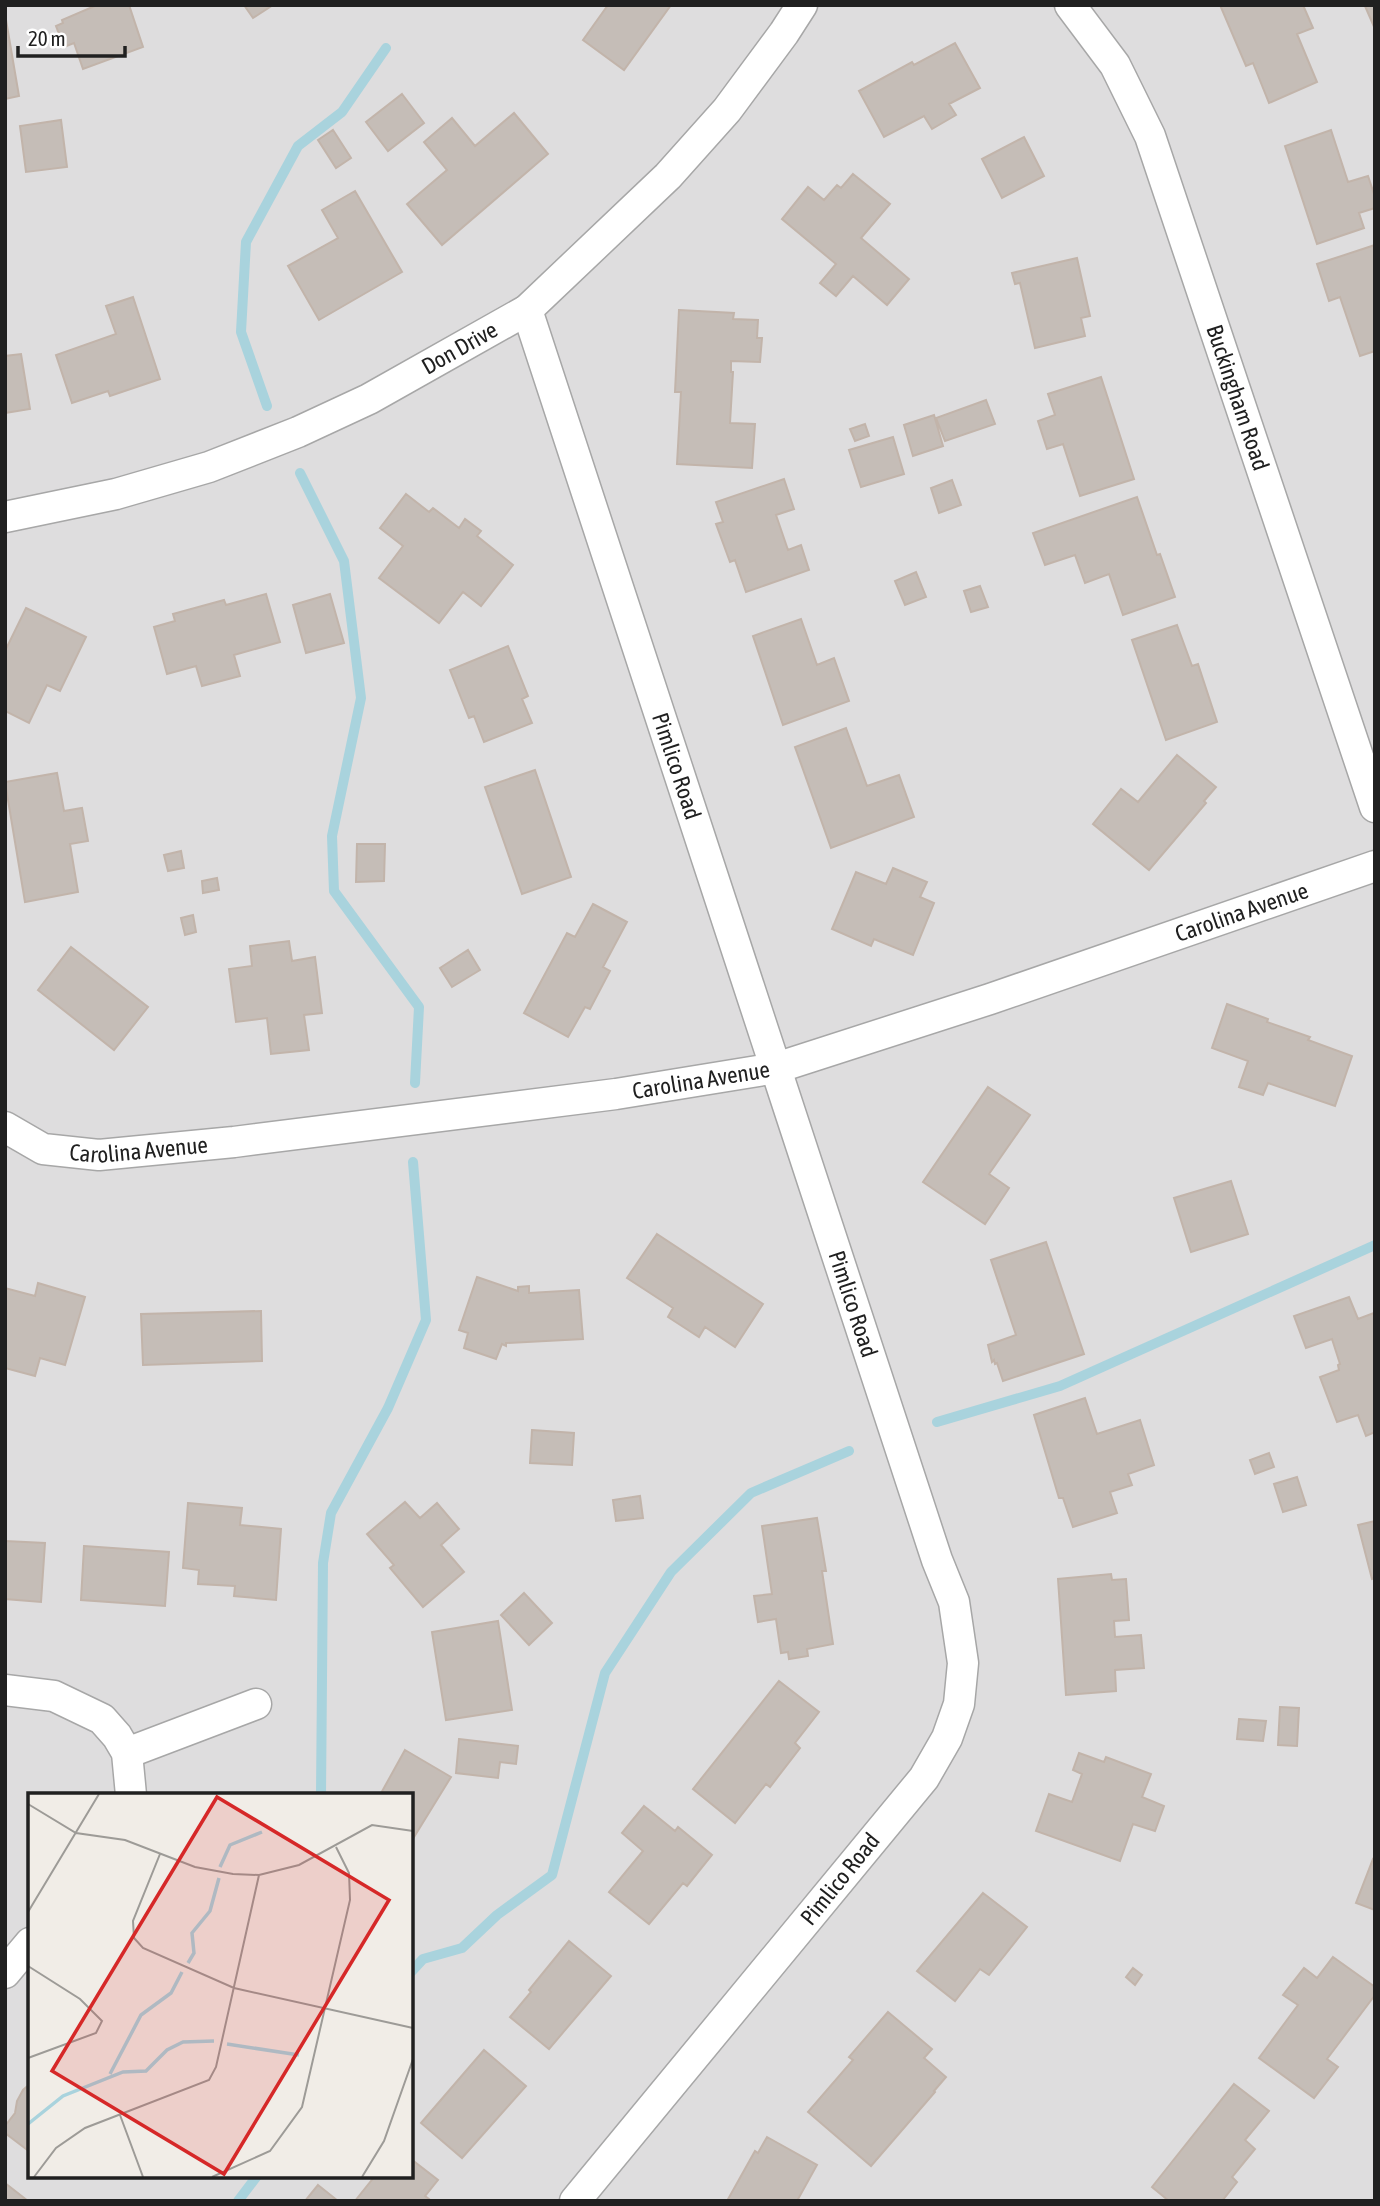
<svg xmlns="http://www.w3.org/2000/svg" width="1380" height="2206" font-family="'Asap Condensed',sans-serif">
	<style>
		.residential { fill: #deddde; fill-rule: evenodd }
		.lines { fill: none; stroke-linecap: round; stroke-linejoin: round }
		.stream { stroke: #a9d3dd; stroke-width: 10 }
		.building { fill: #c5bdb7; stroke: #c2b4aa; stroke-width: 2 }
		.minor-casing { stroke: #a7a7a7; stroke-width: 33 }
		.minor { stroke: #fff; stroke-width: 30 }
		.labels { text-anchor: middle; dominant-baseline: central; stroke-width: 5; stroke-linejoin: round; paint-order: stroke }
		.street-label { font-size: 23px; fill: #202020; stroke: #fff }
		.inset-river { fill: none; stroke: #a9d3dd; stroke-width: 3.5 }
		.inset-road { fill: none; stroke: #9d9b97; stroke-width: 2 }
		.view { fill: #d62828; fill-opacity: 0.15; stroke: #d62828; stroke-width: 3.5 }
		.inset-edge { fill: none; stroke: #202020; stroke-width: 3.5 }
	</style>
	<rect width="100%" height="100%" fill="#f1ede7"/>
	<path class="residential" d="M5,5H1375V2201H5ZM30,1795H411V2176H30Z"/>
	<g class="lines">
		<path class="stream" d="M267,406L241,332L246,242L298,146L342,112L386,48
			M300,473L344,561L361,698L332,836L334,891L419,1007L415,1083
			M937,1422L1060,1386L1375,1245
			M321,1795L323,1563L331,1513L388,1408L426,1320L413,1162
			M411,1972L423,1959L462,1948L497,1915L552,1875L605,1673L671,1572L751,1493L849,1451
			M238,2201L257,2176"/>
	</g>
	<path class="building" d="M97,5H129L143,47L83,69L74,43L64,47L56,26L63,23L62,20Z
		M244,5H273L253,18Z
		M608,5H671L624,70L583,40Z
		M1220,5H1303L1313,28L1297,34L1317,82L1269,103L1253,63L1246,66Z
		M1375,5V29L1365,6Z
		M5,14L19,96L5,99Z
		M955,43L980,88L949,104L956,115L932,129L924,116L884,137L859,91L912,62L914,65Z
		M402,94L424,123L388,151L366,122Z
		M514,113L548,154L442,245L407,204L447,170L424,142L452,118L475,146Z
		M61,120L67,167L26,172L20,126Z
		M333,130L351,158L336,168L318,140Z
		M1331,130L1348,182L1368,176L1375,197V208L1359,213L1364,228L1317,244L1285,146Z
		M1024,137L1044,176L1002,198L982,159Z
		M853,174L890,204L861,238L909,279L887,305L853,276L836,296L820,283L836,264L782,219L808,187L824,200L837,185L841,188Z
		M355,191L402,272L319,320L288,266L338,238L322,210Z
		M1375,245V351L1360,356L1340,297L1329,301L1317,264Z
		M1077,258L1090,316L1081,318L1085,336L1035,348L1020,283L1015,284L1012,273Z
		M133,297L160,379L110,396L108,391L72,403L56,355L116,334L106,306Z
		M679,310L734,313L733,319L758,320L757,338H762L760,362L731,361V372H733L730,423L755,424L752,468L677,464L681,392H675Z
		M21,354L30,409L5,413V356Z
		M1101,377L1134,479L1080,496L1063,444L1047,449L1038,421L1055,415L1048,394Z
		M986,400L995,424L945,441L936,418Z
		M934,415L943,446L913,456L904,425Z
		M865,424L869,436L855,441L850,429Z
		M893,437L904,474L861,487L849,450Z
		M784,479L794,509L776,515L788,550L801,545L809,570L746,592L735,560L730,562L716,524L723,522L716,502Z
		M952,480L961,505L939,513L931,488Z
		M406,494L429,512L433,508L459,528L465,519L481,531L477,536L513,565L481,606L463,592L439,623L379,578L403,546L380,528Z
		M1137,497L1157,555L1160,554L1175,597L1123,615L1109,574L1085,583L1075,555L1045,565L1033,533Z
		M916,572L926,597L905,605L895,581Z
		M980,586L988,607L971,612L964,591Z
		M266,594L280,642L234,655L240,676L202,686L196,666L167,674L154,627L175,621L173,614L224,600L226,605Z
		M330,594L344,643L306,653L293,605Z
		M26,608L86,637L60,691L47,685L29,723L5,711V651Z
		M801,619L817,665L834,658L849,701L783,725L753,636Z
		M1177,625L1192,666L1198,664L1217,722L1166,740L1132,640Z
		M508,646L528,696L522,699L532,723L484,742L474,716L469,718L450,670Z
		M846,728L867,786L899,775L914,817L831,848L795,747Z
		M1177,755L1216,787L1204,801L1206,803L1149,870L1093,824L1121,789L1138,802Z
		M535,770L571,877L522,894L485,787Z
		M57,773L64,811L82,808L88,841L70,844L78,892L25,902L5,782Z
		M357,844H385L384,881L356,882Z
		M181,851L184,868L168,871L164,855Z
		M893,868L927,882L920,897L934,903L913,955L874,939L871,946L832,929L856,872L886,884Z
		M217,878L219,890L203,893L202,881Z
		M593,904L627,922L603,967L610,971L590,1009L585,1007L568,1037L524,1013L567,933L575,937Z
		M193,915L196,932L185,935L181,918Z
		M289,941L292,961L315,957L322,1013L304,1015L309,1050L271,1054L267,1018L236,1022L229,969L252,966L250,946Z
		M71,947L148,1007L114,1050L38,990Z
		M468,950L480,970L452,987L440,968Z
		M1227,1004L1268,1019L1267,1022L1310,1037L1308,1040L1352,1056L1335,1106L1268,1083L1263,1095L1239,1087L1248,1061L1212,1048Z
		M988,1087L1030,1115L989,1174L1009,1188L985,1224L923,1182Z
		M1231,1181L1248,1234L1191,1252L1174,1198Z
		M657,1234L763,1304L735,1347L705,1327L699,1337L668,1317L673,1308L627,1278Z
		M1046,1242L1084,1354L1003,1381L997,1363L995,1364L994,1360L992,1362L988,1345L1016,1335L991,1260Z
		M477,1277L518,1291V1287L529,1286V1293L579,1290L583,1339L506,1343V1346L502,1344L496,1359L464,1348L468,1333L459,1330Z
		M38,1283L85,1297L65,1365L40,1358L35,1376L5,1368V1288L35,1296Z
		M1349,1297L1358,1319L1374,1313L1375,1314V1432L1366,1436L1358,1415L1337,1422L1320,1377L1339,1370L1338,1365L1340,1364L1332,1339L1306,1348L1294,1316Z
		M261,1311L262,1361L143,1365L141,1314Z
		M1085,1398L1097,1434L1140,1420L1154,1465L1128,1474L1132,1485L1110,1492L1117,1513L1073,1527L1063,1498H1059L1034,1415Z
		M532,1430L574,1433L572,1465L530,1463Z
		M1269,1453L1274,1467L1255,1474L1250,1460Z
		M1297,1477L1306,1505L1283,1512L1274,1484Z
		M640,1496L643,1518L616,1521L613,1500Z
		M405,1502L420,1518L437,1503L459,1529L441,1545L464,1572L423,1607L390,1568L394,1565L367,1534Z
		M188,1503L242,1508L240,1525L281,1529L276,1600L234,1596L235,1586L198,1584L199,1570L183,1568Z
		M817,1518L826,1571H822L833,1644L807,1649L808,1656L789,1659L788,1652L781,1653L776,1619L758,1622L754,1596L772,1594L762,1526Z
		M1375,1521V1578L1372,1579L1358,1525Z
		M5,1541L45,1543L41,1602L5,1599Z
		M84,1546L169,1552L165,1606L81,1600Z
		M1111,1574L1112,1580L1126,1579L1129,1620L1114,1621L1115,1637L1141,1635L1144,1668L1115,1670L1116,1691L1066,1695L1058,1579Z
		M524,1593L552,1623L529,1645L501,1615Z
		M498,1621L512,1710L446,1720L432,1632Z
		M779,1681L819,1712L795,1743L800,1748L770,1787L766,1784L735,1823L693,1789Z
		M1280,1707L1299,1708L1297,1746L1278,1745Z
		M1239,1719L1266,1721L1263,1741L1237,1739Z
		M459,1739L518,1746L516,1764L500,1762L498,1778L456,1773Z
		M405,1750L451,1777L411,1842V1795H380Z
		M1079,1753L1104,1762L1106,1757L1151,1774L1142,1797L1164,1806L1155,1831L1133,1824L1120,1861L1036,1831L1049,1794L1072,1802L1082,1774L1073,1770Z
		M644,1806L675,1831L678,1827L712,1855L687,1886L683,1883L649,1924L609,1892L643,1851L622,1833Z
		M1373,1859L1375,1860V1910L1356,1903Z
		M983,1893L1027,1927L989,1975L980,1969L955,2001L917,1971Z
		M569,1941L611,1976L549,2049L510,2017L531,1992L529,1990Z
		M1333,1957L1375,1987V1995L1327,2059L1338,2067L1314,2098L1259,2058L1298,2005L1283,1995L1304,1968L1317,1978Z
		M1133,1968L1142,1975L1135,1985L1126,1977Z
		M888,2012L932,2049L924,2058L946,2077L934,2091L935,2092L871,2166L808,2112L853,2060L849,2057Z
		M484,2050L526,2086L462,2158L421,2123Z
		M30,2084V2152L5,2133V2126L15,2113L17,2101L23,2090Z
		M1234,2084L1269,2111L1245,2140L1255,2149L1232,2177L1237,2182L1222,2201H1169L1152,2187Z
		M767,2137L817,2165L797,2201H727L755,2151L758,2153Z
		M411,2159L438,2180L425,2196L429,2199L428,2201H355L375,2176H411Z
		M5,2183L28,2201H5Z
		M318,2185L338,2201H305Z"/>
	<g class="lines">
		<defs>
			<g id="minor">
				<path id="s1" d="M1070,5L1115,65L1150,136L1375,807"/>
				<path id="s2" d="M527,310L937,1560L954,1602L963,1663L959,1704L947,1738L924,1778L575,2201"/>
				<path id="s3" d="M5,517L116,494L209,467L298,432L369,399L527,310L668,176L727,110L784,33L802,5"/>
				<path id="s4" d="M5,1127L43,1149L99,1155L234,1142L616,1094L776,1068L990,999L1375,866"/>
				<path d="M5,1690L54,1696L102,1719L117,1736L127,1753L131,1795"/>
				<path d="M127,1753L256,1704"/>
				<path d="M5,1973L30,1943"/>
			</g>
		</defs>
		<use href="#minor" class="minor-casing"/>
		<use href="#minor" class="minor"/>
	</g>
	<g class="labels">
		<g class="street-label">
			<text stroke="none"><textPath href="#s3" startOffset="488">Don Drive</textPath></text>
			<text stroke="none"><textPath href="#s1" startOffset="430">Buckingham Road</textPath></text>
			<text stroke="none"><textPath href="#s2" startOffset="480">Pimlico Road</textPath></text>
			<text stroke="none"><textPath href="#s4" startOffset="1274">Carolina Avenue</textPath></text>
			<text stroke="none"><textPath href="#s4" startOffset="707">Carolina Avenue</textPath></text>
			<text stroke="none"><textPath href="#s4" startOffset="140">Carolina Avenue</textPath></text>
			<text stroke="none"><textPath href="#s2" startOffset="1046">Pimlico Road</textPath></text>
			<text transform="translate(840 1879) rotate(-51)">Pimlico Road</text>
		</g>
	</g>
	<g transform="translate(28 1793)">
		<rect width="385" height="385" fill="#f1ede7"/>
		<path class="inset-river" d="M192,74L202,52L234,39M160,170L166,160L164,140L182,118L191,85M199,251L271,262M82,281L113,222L143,200L154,179M0,331L35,303L95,279L118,278L139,257L155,249L186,248"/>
		<path class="inset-road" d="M0,11L48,40L97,47L167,74L205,81L231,82L271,72L344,32L385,38M132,61L105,128L106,145L115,155L206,195L385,235M0,119L71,1M0,173L52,206L74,228L68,240L0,265M92,322L115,384M6,384L28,355L57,335L181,287L188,274L231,82M184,384L242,358L274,314L322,107L321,80L308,54M334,384L356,348L385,266"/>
		<path class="view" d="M189,4L361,107L196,381L24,278Z"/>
		<rect width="385" height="385" class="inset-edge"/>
	</g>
	<rect width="1380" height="2206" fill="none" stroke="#202020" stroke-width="14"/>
	<path d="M18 46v10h107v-10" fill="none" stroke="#202020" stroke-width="3.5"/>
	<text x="28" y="46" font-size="21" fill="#202020" stroke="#ffffff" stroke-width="5" paint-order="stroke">20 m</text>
</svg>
